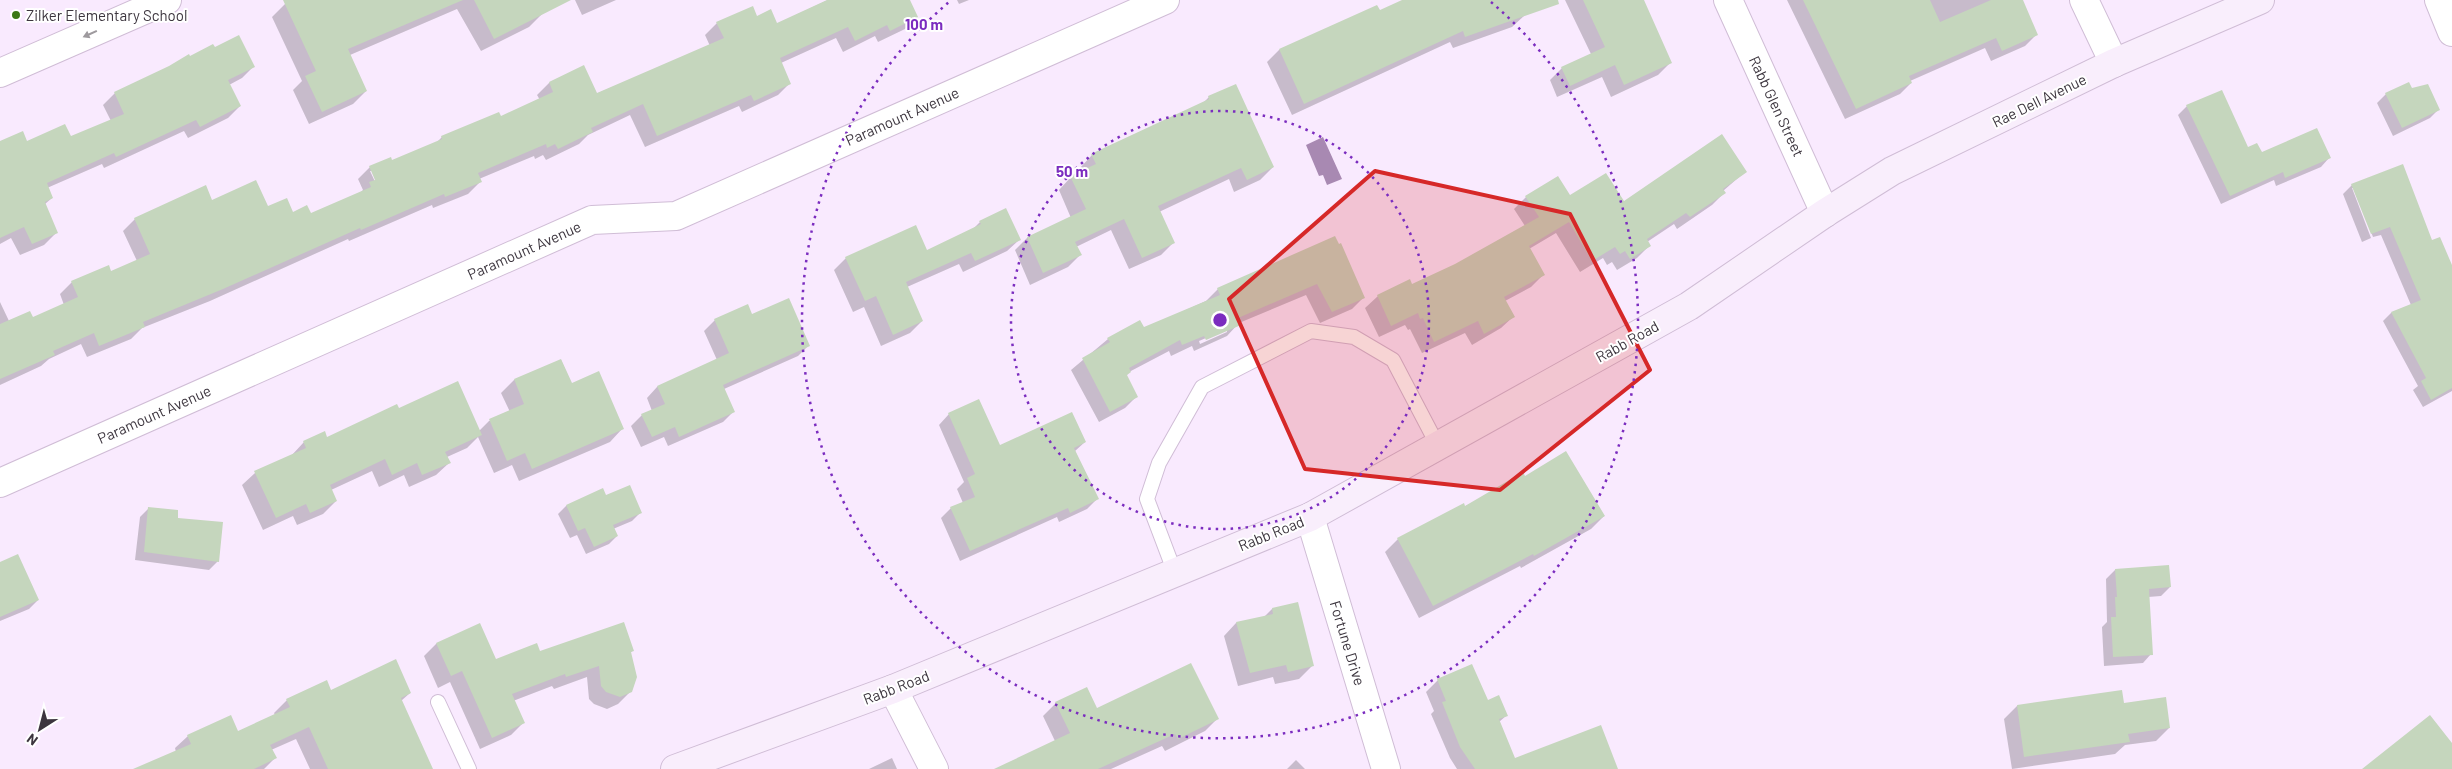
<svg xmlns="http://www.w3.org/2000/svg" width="2452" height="769" font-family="Barlow,sans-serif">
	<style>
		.water { fill: #a889b2 }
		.shadow { fill: #0003; fill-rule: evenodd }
		.building { fill: #c5d6bd }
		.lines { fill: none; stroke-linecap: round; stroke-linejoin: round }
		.lane-casing { stroke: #d0bdd6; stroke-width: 16 }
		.street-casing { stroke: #d0bdd6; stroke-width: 30 }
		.secondary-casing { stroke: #d0bdd6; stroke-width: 30 }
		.lane { stroke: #fff; stroke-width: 14 }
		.street { stroke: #fff; stroke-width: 28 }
		.secondary { stroke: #f9eefc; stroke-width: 28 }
		.oneway { fill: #9e9a9e }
		.marked { fill: #d62828; fill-opacity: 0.2; stroke: #d62828; stroke-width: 4; stroke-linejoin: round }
		.ring { fill: none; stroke: #7b2cbf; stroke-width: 2.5; stroke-dasharray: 2.5 5 }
		.poi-dot { fill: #3b7914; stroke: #fff; stroke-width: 2 }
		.labels { text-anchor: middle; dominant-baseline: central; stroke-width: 4; stroke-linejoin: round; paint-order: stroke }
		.poi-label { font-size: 15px; fill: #3c353e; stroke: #fff; text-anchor: start }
		.street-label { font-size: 15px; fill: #3c353e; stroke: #fff }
		.centre { fill: #7b2cbf; stroke: #fff; stroke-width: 2.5 }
		.ring-label { font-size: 15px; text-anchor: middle; font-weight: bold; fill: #7b2cbf; stroke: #fff; stroke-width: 4; stroke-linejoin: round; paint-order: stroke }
	</style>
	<rect width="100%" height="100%" fill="#f9eafe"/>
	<path class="water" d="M1323,137L1342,179L1327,185L1323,175L1319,176L1306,145Z"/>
	<path class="shadow" d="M293,0H535L542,14L529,27L481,51L457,9L350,55L366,91L353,104L309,124L293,90L302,81L272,17L285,4Z
		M575,0H616L582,15Z
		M828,0H908L916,17L905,29L878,42L875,36L843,52L836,38L781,63L790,83L778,95L742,112L739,106L645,147L630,115L588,135L579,144L546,160L543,155L535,159L534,156L479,179L480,182L468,194L433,208L432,205L349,241L348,239L210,301L142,328L131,339L87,357L81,344L49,359L41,366L0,385V302L9,321L32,319L64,305L60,294L72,282L111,272L137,261L123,231L135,219L212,202L310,215L359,194L363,190L358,179L370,167L392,162L437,142L442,137L500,118L540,100L537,95L549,83L583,67L596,94L710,46L705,35L717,23L756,17L777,24ZM370,171H373L377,186Z
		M957,0H969L959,4Z
		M1405,0H1528L1525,15L1512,27L1453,48L1450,42L1292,115L1267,62L1279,50L1376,7L1379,12Z
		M1565,0H1626L1671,62L1658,75L1611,97L1602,77L1557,97L1550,80L1562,68L1591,54Z
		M1787,0H2021L2036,35L2025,46L1991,61L1985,48L1910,81L1911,83L1900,94L1845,119Z
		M214,48L254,66L242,78L229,85L240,106L228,118L188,138L184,131L104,168L102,164L47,188L52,198L45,204L56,233L44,245L20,255L11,238L0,244V143L70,138L111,121L103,105L115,93Z
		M2411,89L2438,110L2430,118L2393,136L2377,103L2386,94Z
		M1209,97L1273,167L1260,180L1234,192L1229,179L1159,212L1173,243L1161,255L1129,269L1111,230L1076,247L1080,255L1068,267L1030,285L1015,250L1027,238L1071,218L1059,190L1071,177L1082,173L1080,168L1092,155L1203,103Z
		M2187,106L2248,149L2261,154L2329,158L2321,167L2276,186L2274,180L2221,204L2178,115Z
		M1746,171L1723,191L1724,193L1712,205L1677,229L1674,224L1647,242L1649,246L1637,258L1617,270L1612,262L1607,265L1603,258L1580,272L1556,233L1529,249L1543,275L1531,287L1505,301L1514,316L1501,328L1472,345L1465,333L1422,353L1410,329L1408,330L1405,325L1379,337L1365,308L1378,296L1412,285L1455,265L1525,226L1514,209L1526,197H1570L1623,203Z
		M2352,185L2432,242L2452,269V391L2423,407L2413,390L2418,386L2383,321L2391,313L2411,305L2381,235L2373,237L2354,188H2352L2371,238L2362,242L2343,194Z
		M980,222L1019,240L1007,251L963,272L959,264L907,287L922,321L910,333L881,346L864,307L853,312L834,270L846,258L926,252L972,230Z
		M1335,238L1363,298L1352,309L1320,323L1306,295L1239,323L1227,336L1194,351L1192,346L1171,356L1169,351L1129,372L1126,376L1137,396L1125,408L1099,422L1071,370L1108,339L1144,329L1206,301L1218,289ZM1227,329V332L1200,344L1199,341Z
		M752,316L809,345L798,356L724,389L733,412L723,422L668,446L664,437L641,447L631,426L642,415L652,411L647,398L657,387L717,360L704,331L715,320Z
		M561,360L572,385L622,429L610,442L519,481L512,465L494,473L478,437L467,448L447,457L449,463L436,475L409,487L404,475L379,487L372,471L331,490L336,501L323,514L297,525L293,516L263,530L242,485L255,473L291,456L304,442L327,439L398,409L478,432L489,421L510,412L501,393L514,380Z
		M949,414L1000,447L1085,442L1075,451L1097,499L1087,509L1059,522L1057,517L960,561L941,518L951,508L963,503L957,489L964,482L939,425Z
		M1525,477L1604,516L1591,529L1521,568L1520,566L1419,618L1385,552L1398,539Z
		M602,490L606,497L640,513L632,521L613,529L617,536L609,544L586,554L577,535L570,538L558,514L566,506Z
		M148,509L177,519L218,561L209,570L135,560L140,517Z
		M0,563L38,600L29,609L0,621Z
		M2115,570L2170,587L2161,596L2148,597L2151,654L2143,663L2104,666L2102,627L2107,622L2106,579Z
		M1297,603L1312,666L1299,679L1275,684L1273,677L1238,686L1224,636L1236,623L1264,617L1272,609Z
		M479,625L496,661L539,653L632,651L630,653L631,691L618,704L607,709L594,704L589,699L587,677L554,689L552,686L513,701L523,723L511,735L480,749L450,682L438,688L424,656L436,644Z
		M1471,666L1487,701L1507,715L1499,722L1514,759L1613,769H1457L1450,758L1431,714L1434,711L1426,692L1438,680Z
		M330,691L410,693L401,701L425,769H310L296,739L271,750L275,758L264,769H141L176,752L175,748L188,736L237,733L275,715L274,713L287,700Z
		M2121,692L2123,705L2169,728L2156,741L2125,745L2115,754L2012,769L2004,719L2017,706Z
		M1056,703L1096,710L1217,719L1205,731L1165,751L1162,746L1111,769H1012L1055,741L1043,716Z
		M892,758L897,769H869Z
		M1296,760L1305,769H1287Z"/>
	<path class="building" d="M283,0H463L348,49L367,91L322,112L305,76L316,71Z
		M474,0H571L494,39Z
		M827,0H910L918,17L890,31L887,25L855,41L848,27L780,58L791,84L754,101L751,95L657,136L643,104L591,128L593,132L558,149L555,144L547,148L546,144L478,173L482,182L445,197L444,194L361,230L360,228L223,289L143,322L145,327L99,346L94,333L53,351L55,355L0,379V324L30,311L33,317L78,297L71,281L109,265L111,271L150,254L134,218L206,185L212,200L256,180L268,206L287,198L293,212L307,205L311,213L371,187L369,182L375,180L369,166L391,157L392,160L442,139L441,136L499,112L501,116L553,92L549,82L584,65L597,93L724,38L716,22L753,6L757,16L771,9L777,23Z
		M1402,0H1558L1559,4L1465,37L1463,31L1304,104L1279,49L1377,5L1380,10Z
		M1583,0H1644L1672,63L1624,85L1615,65L1570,86L1561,67L1605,47Z
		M1803,0H1930L1940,22L1991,0H2023L2038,35L2002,51L1996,38L1909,76L1912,83L1856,109Z
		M239,35L255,67L228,80L241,106L200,127L196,120L116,157L114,153L47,183L53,198L45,202L58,233L32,244L24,227L0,238V141L23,131L27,141L65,124L71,136L124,114L114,92L169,66L189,54L190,56L213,44L215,47Z
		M2409,82L2412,88L2428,84L2440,110L2402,128L2385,93Z
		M1236,84L1274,167L1247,180L1241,168L1158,206L1175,243L1142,258L1124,219L1075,242L1082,255L1043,273L1027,237L1086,209L1070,176L1096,164L1091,154L1209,99L1208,96Z
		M2222,90L2248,147L2257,143L2262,152L2317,128L2331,158L2285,178L2283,172L2230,196L2186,105Z
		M1722,134L1747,172L1723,189L1726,193L1690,217L1686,213L1647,239L1651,246L1630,259L1625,251L1620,254L1615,247L1592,261L1569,222L1529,246L1545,275L1504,297L1515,317L1484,334L1478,321L1434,342L1423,318L1420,319L1418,313L1391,326L1377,295L1410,279L1412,284L1455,264L1539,217L1525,196L1558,176L1570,195L1606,173L1624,201Z
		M2403,164L2432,240L2440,237L2452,265V388L2431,400L2421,381L2426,378L2391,312L2421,300L2390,227L2371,234L2351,184Z
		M1006,208L1021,240L975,261L971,253L906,282L923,321L893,335L876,296L865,301L845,257L916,225L927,250L981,224L979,221Z
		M1335,236L1339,244L1341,243L1365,298L1332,312L1317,284L1238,318L1241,325L1206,340L1204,336L1182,345L1180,340L1129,368L1131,372L1127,375L1138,397L1110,412L1082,358L1110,342L1107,338L1140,320L1144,327L1220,295L1217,288Z
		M789,298L810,346L723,385L735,412L679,437L675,427L652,437L641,414L665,404L657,386L729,353L714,319L748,304L752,314Z
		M561,359L572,383L599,371L624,429L532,469L525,453L507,461L489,419L524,404L514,379Z
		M458,381L482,435L445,452L451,463L422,475L417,463L392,475L385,459L330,485L337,501L310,513L306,504L276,518L254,471L306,448L303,441L325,431L327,437L397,404L399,408Z
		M979,399L1000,445L1072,412L1086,442L1074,448L1099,499L1070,513L1068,508L970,551L950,507L975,497L967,478L975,474L948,413Z
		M1566,451L1605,516L1534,556L1533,554L1433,606L1397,538L1464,503L1465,506L1523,472L1525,476Z
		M630,485L642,513L613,525L618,536L594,547L585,528L578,531L566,505L603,488L606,495Z
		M148,507L178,510V518L223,522L219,562L144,552Z
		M18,554L39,600L0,617V562Z
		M2169,565L2171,587L2149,589L2153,655L2113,657L2111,617H2116L2115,597H2117L2115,569Z
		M1298,602L1314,666L1288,672L1286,665L1250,673L1236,622L1273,614L1272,608Z
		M624,622L634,651L631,652L637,677L632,692L620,697L606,692L601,686L599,666L566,677L565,674L512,694L525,723L492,738L462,671L451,676L436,643L480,623L496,659L537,643L540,651Z
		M396,659L411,693L401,698L433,769H328L309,727L270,745L277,758L254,769H133L191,744L187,735L231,715L238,731L290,707L286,699L327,680L331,690Z
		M1191,663L1219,719L1178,739L1175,734L1098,769H994L1070,733L1055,702L1087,687L1097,708Z
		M1472,664L1488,700L1499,695L1508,716L1499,719L1515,758L1601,725L1618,769H1475L1460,747L1442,702L1446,701L1437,679Z
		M2122,690L2124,703L2166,697L2170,728L2128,734L2130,742L2024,757L2017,705Z
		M2430,715L2452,743V769H2362Z"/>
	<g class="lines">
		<defs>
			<path id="lane" d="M1175,573L1147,499L1159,463L1202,387L1311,331L1354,337L1393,360L1438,446
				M438,702L469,769"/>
			<path id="street" d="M1728,0L1825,213
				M2084,0L2114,63
				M2439,0L2452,32
				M0,73L167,0
				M0,483L592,220L676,216L1165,0
				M1310,517L1386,769
				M893,689L934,769"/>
			<path id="secondary" d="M675,769L893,689L1310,517L1689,306L1825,213L1892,171L2114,63L2260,0"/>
		</defs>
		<use href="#lane" class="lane-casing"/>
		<use href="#street" class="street-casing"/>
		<use href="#secondary" class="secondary-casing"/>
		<use href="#lane" class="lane"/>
		<use href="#street" class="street"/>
		<use href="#secondary" class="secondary"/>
	</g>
	<defs><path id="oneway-solid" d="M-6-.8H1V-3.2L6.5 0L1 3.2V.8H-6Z" transform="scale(1.25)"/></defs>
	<use class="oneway" href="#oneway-solid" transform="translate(90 34) rotate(156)"/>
	<path class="marked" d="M1375,171L1570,214L1650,370L1500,490L1305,469L1229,299Z"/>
	<g class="ring">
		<circle cx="1220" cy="320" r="209"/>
		<path d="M1491 2A418 418 0 1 1 949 2"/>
	</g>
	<circle class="poi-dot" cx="16" cy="15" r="5"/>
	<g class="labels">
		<g class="poi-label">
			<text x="26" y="15">Zilker Elementary School</text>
		</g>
		<g class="street-label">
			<text transform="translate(2039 100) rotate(-26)">Rae Dell Avenue</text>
			<text transform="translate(1777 106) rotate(65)">Rabb Glen Street</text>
			<text transform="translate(902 116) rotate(-24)">Paramount Avenue</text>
			<text transform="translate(524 250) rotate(-24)">Paramount Avenue</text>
			<text transform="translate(1627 341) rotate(-29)">Rabb Road</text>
			<text transform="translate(154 414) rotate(-24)">Paramount Avenue</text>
			<text transform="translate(1271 533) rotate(-22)">Rabb Road</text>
			<text transform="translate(1348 643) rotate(73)">Fortune Drive</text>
			<text transform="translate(896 687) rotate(-21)">Rabb Road</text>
		</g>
	</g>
	<circle cx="1220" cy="320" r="8" class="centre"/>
	<g class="ring-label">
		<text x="924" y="30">100 m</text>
		<text x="1072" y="177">50 m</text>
	</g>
	<g transform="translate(40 729) rotate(216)" stroke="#ffffff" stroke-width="4" paint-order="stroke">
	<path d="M0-4L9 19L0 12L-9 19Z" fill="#3c353e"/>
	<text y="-8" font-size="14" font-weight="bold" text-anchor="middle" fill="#3c353e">N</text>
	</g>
</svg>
